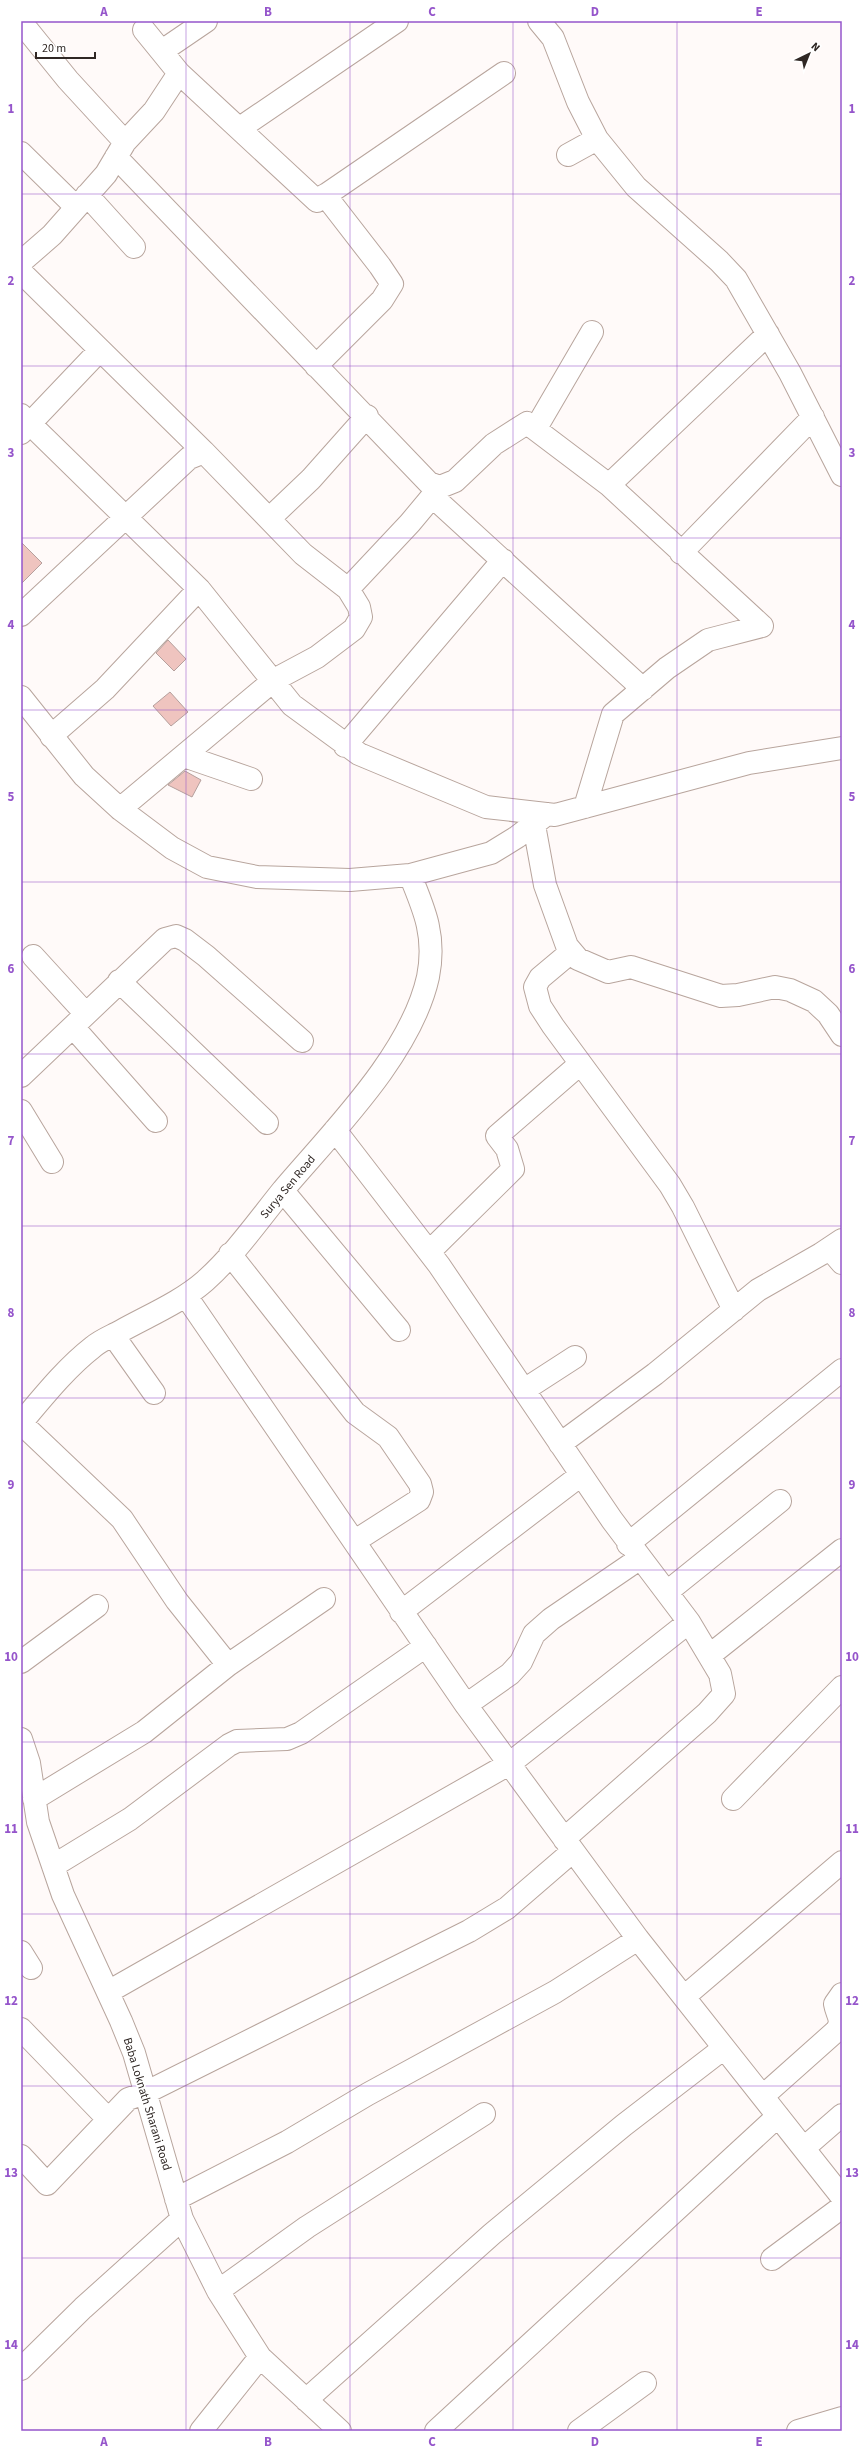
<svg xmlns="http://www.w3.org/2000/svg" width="863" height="2452" font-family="'Source Sans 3',sans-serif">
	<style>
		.building { fill: #efc4bf; stroke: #b5a09d }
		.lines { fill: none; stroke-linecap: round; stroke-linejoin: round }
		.street-casing { stroke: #b8a59d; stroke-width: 24 }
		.street { stroke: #fff; stroke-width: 22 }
		.grid { fill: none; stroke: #9555cb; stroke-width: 1; stroke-opacity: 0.55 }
		.labels { text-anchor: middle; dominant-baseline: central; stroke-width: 3.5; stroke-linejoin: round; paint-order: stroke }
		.street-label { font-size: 12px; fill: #2f2724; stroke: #fff }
		.neatline { fill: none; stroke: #9555cb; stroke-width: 1.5 }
		.grid-label { font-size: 13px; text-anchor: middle; font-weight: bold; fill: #9555cb }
	</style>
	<rect width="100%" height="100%" fill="#fffaf9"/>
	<path class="building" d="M21,542L42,563L21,584Z
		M168,640L186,659L174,671L156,653Z
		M170,692L188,712L171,726L153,706Z
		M185,771L201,780L192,797L168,785Z"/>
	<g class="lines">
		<defs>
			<path id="street" d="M539,21L553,38L578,102L597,139L636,187L719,261L736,279L790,373L842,475
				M21,22L68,80L125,142
				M162,51L206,21
				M179,73L317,201L504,73
				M240,128L397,21
				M21,153L76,207
				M568,155L597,139
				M116,157L429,483L440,487L455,481L494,444L527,423L609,485L762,626
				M87,195L134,247
				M21,262L52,235L106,174L125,142L154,111L179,73L144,30
				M21,272L204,452
				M316,366L382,300L392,284L380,266L325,195
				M21,415L199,589L292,705L359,754L486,807L555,815L749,763L842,748
				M536,428L592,332
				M21,433L100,350
				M609,485L768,334
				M433,497L643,689
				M270,518L311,479L367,416
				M681,553L813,417
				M21,615L189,458L204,452L303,554L348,589
				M21,697L84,776L120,809L172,848L207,867L257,877L350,880L410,875L491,853L517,837L547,814
				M51,736L105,689L199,589
				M345,746L503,560
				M184,756L251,779
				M585,807L613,714L667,668L708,640L762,626
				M120,809L274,680L317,657L354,629L361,617L359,607L348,589L410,523L440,487
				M534,825L545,885L567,946L578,959L608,972L631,967L721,996L738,995L775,987L790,990L814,1001L828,1014L842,1035
				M571,952L540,978L535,987L540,1006L553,1026L670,1185L683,1207L734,1310
				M33,956L86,1014
				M119,981L267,1123
				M73,1027L156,1121
				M21,1076L165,939L176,936L185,940L206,956L302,1041
				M21,1111L52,1162
				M335,1130L439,1265L612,1520L689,1622L720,1674L724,1694L707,1713L564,1839
				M283,1191L399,1330
				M830,1249L842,1263
				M429,1252L513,1169L507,1149L497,1136L580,1064
				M230,1254L355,1413L388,1437L420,1484L422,1492L419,1500L355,1541
				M186,1296L466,1705L638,1939L842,2197
				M113,1335L154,1393
				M524,1390L575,1357
				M21,1423C43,1397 66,1368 93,1347C101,1340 112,1336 121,1331C150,1315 181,1302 205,1281C235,1254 258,1221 283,1190C333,1131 411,1054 428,977C436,937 425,911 410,875
				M21,1423L122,1519L177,1601L228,1665
				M560,1444L655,1374L758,1290L821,1254L842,1240
				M628,1544L842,1370
				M667,1592L780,1501
				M401,1612L581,1475
				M710,1655L842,1550
				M21,1662L97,1606
				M466,1705L510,1674L521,1662L534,1634L551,1619L639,1559
				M21,1739L29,1763L38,1822L63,1895L121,2021L134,2053L182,2219L218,2291L260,2357L340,2431
				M34,1799L144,1732L228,1665L324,1599
				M733,1799L842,1687
				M53,1866L130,1819L229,1745L237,1741L287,1739L301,1733L426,1646
				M21,1952L31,1968
				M108,1992L509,1764L689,1622
				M684,1997L842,1862
				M21,2029L108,2119
				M763,2096L836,2031C844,2020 837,2016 835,2004L842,1994
				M804,2148L842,2115
				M21,2156L47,2184L128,2099L145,2093L469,1931L507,1908L573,1851
				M176,2199L287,2142L368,2094L555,1992L638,1939
				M772,2259L842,2207
				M218,2291L307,2227L484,2114
				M21,2369L83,2308L182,2219
				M306,2400L492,2234L624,2125L724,2048
				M201,2431L260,2357
				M436,2431L778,2116
				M579,2431L645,2383
				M798,2431L842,2418"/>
		</defs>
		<use href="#street" class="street-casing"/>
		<use href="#street" class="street"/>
	</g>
	<path class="grid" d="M186,21V2431M350,21V2431M513,21V2431M677,21V2431M21,194H842M21,366H842M21,538H842M21,710H842M21,882H842M21,1054H842M21,1226H842M21,1398H842M21,1570H842M21,1742H842M21,1914H842M21,2086H842M21,2258H842"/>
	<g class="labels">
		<g class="street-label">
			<text transform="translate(288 1187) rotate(-50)">Surya Sen Road</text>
			<text transform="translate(147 2104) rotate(73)">Baba Loknath Sharani Road</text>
		</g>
	</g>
	<rect width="863" height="2452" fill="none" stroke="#ffffff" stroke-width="44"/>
	<g transform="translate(809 54) rotate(43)" stroke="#ffffff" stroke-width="3" paint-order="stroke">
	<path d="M0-3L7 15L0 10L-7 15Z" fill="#2f2724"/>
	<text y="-6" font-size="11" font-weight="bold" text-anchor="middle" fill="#2f2724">N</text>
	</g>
	<path d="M36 52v6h59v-6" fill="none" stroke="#2f2724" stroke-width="2"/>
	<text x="42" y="52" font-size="12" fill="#2f2724" stroke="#ffffff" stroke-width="3" paint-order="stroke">20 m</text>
	<rect x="22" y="22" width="819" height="2408" class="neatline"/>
	<g class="grid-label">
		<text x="104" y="16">A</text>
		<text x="268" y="16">B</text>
		<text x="432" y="16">C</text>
		<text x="595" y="16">D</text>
		<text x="759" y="16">E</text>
		<text x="11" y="113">1</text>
		<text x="852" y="113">1</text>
		<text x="11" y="285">2</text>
		<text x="852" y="285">2</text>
		<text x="11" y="457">3</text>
		<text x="852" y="457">3</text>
		<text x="11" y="629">4</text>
		<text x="852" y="629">4</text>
		<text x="11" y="801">5</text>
		<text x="852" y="801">5</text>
		<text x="11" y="973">6</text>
		<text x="852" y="973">6</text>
		<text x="11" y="1145">7</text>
		<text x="852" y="1145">7</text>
		<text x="11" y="1317">8</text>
		<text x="852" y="1317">8</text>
		<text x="11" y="1489">9</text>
		<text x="852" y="1489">9</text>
		<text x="11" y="1661">10</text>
		<text x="852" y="1661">10</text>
		<text x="11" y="1833">11</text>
		<text x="852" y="1833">11</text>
		<text x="11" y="2005">12</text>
		<text x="852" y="2005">12</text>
		<text x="11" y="2177">13</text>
		<text x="852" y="2177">13</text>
		<text x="11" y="2349">14</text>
		<text x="852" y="2349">14</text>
		<text x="104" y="2446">A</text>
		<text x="268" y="2446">B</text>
		<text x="432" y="2446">C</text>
		<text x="595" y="2446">D</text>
		<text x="759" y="2446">E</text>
	</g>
</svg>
